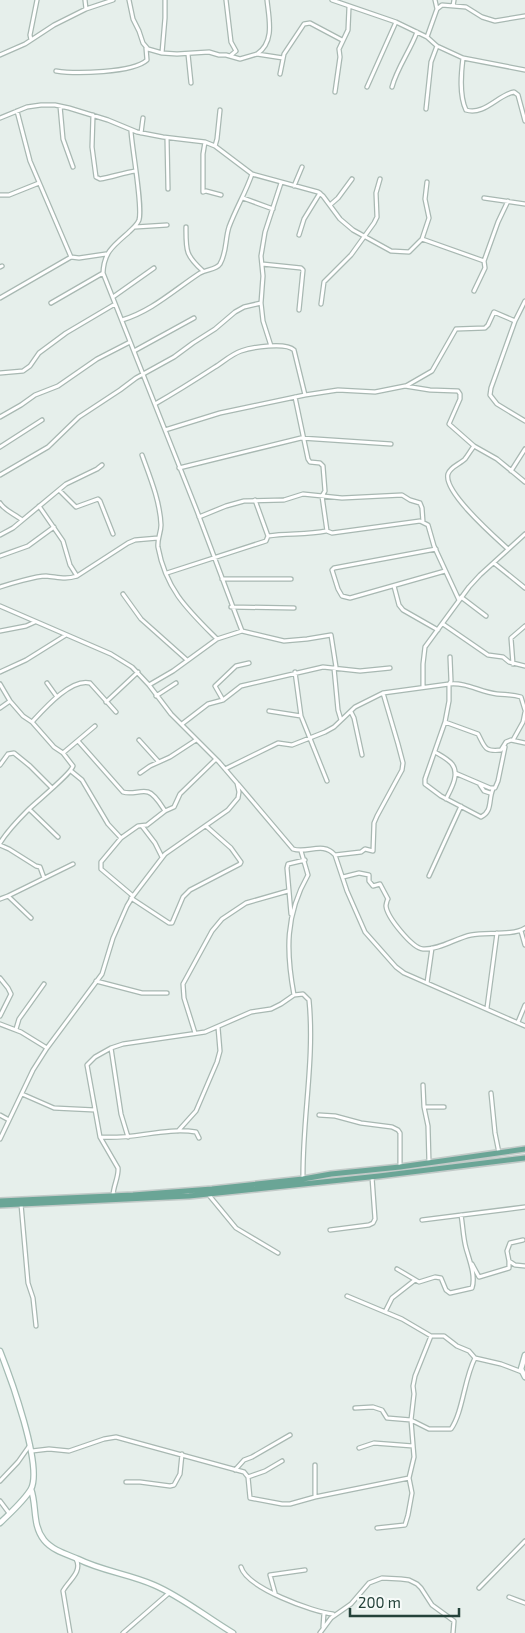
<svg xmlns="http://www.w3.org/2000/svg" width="525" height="1633" font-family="'Exo 2',sans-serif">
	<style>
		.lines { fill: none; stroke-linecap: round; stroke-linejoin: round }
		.street-casing { stroke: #a8b8b2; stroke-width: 5.5 }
		.secondary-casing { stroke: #a4bbb3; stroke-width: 7 }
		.primary-casing { stroke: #c2cac8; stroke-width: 8 }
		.street { stroke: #fff; stroke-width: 3 }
		.secondary { stroke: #fff; stroke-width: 4.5 }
		.primary { stroke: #6aa596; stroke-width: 5 }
	</style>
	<rect width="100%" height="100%" fill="#e6efeb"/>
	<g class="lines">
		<defs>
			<path id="street" d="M85,0L86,9
				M129,0L133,19L139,31L143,43L148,49L162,53L177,54L209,52L219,55H226L240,59L257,54L283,58
				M226,0L231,42L236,51L230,56
				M332,0L396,22L427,37L437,46L463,58L525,70
				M435,0L437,9
				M453,6L454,0
				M427,37L437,9L442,5L466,7L482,17L495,21L525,16
				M31,40L30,35L37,0
				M162,53L165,18V0
				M188,54L191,83
				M257,54C275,42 269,19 267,0
				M0,55L25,44L54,25L86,9L113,0
				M463,58C461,74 459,95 466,110C484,116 499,94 514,92L518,95L525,121
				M56,71C75,74 133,73 147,60L146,48
				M280,74L284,54L304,24L310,23L342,40
				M367,87L396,22
				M392,87C397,68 410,51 417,32
				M335,92L340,57L339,49L348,30L349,7
				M60,106L63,139L73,167
				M426,109L431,62L437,46
				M93,115L92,147L96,177L100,179C112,177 123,173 135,171
				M0,118L27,107L41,105H55L69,108L108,120L137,132L163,137L205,142L215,146L252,174L318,192L323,196L340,219L353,230L391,251L409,252L422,239L429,218L425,199L427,182
				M131,131C132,149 143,207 139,220C137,225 132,229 129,232C113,246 104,252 103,273L197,511L242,631
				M141,133L143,118
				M167,138L168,189
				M205,142L203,154V192L206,191L221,195
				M215,146L217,139L220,110
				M294,186L302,167
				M0,195H9L39,183
				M243,198L273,209
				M484,198L525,204
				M330,205L338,198L352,179
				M135,227L167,225
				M186,227C186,250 185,255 203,271
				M299,235L304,219L320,193
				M422,239L484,261
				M71,257L79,258L106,254
				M262,264L301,268L303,270L299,310
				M0,267L2,266
				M474,291L485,268L484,261L498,222L508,201
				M113,297L154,268
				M0,298L71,257L30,161L17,111
				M525,301L515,321L491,388L490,395L497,404L525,421
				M51,303L103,273
				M321,304L324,282L351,255L374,223L377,217L376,193L380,179
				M122,320C152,311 174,290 200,273C207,269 216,270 220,264C227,252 225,239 229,227C236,208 246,192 252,174
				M271,346L263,321L261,303L263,276L261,256L265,232L281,183
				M134,351L194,318
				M0,373L23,371L30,366L39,353L66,333L115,304
				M406,386L432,371L456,329L485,328L488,325L494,312L515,321
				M305,395L338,390L375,392L405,386L430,390L458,391L460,394V399L449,424L474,446L497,459L525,482
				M295,397L308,459L310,462L320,463L323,466L325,491L322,496L327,531L332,533L420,521L428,525L434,546L459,600
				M155,404C176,392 195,380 215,367C223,362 232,354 241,351C252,347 286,342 294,350L305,395L220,413L165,430
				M0,417L21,405L35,395L58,386L97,359L130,342
				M474,446C471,450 468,455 465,459C460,464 450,467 448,474C443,492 495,537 508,549
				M0,447L42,420
				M142,455C150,477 160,501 161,525C161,533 157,539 158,547C166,590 188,610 217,639
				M179,468L301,438L391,444
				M511,471L525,449
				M0,475L48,447L79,417L120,390L136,378L174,357L193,343L215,329L235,312L244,307L261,303
				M59,490L76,507L98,499L100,501L113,534
				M0,503C5,511 15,514 22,520
				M39,506L63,541L70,565L77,576
				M199,517L226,506L244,501L284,500L303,494L342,498L402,495L410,500L420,503L422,508L423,522
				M0,535L13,528L66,484L97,469L102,465
				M268,536C287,533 307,535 326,531
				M436,549L334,568L332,570L338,589L342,596L350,598L445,571
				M0,556L28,546L54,527
				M494,563L525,588
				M167,573L266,541L268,536L255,500
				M222,579H291
				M394,586L399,605L403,610L438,630
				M0,587C9,584 36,576 46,576C58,577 65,580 77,576L128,543L135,540L158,538
				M123,594L141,619L187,660
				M461,597L486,616
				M0,606L111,654L132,667L149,685L171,714L219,762L237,783L239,792L238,798L228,810L165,854L133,896L127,906L113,938L102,974L47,1048L33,1070L0,1139
				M231,607L294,608
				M443,624L488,655L503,657L509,662L525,666
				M0,631L26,626L35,622
				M450,657L451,681L449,684C466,682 480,692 497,694C506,695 512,694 521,697L525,710
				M513,664L511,638L525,626
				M334,668L338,710L341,720
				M0,672L26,660L66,635
				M295,672L301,716L327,781
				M47,683L57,697
				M0,684L10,701L23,716L32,722L54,747L63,753L73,766C71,774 37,801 28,810C18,820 8,830 0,843
				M149,685L173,671L217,639L242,631L284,641L307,639L331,635L336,667
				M423,686V664L425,647L469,587L480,575L525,534
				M156,696L176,683
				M223,700L215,686L236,666L249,663
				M106,702L138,672
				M0,708L10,701
				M269,711L301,716
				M351,712L354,718L362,755
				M32,722C44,709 71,678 90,683L116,712
				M445,722L478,734C485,747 484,752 501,750L506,742L511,740L525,743
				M182,724L208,704L223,700L241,686L323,667L360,671L390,668
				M139,740L158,761
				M513,740L523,722L525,712
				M78,741L123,792C132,795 140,790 148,792C155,794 161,805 165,811L147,825L138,826L121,838L101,862V869L133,896
				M435,752C440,755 448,759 452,764C460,774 451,789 446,799
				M63,753L95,726
				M0,765L8,754L14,753L30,766L51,787
				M225,769L278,743L292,745L325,732L334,727L355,707L383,693L449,684V701L445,722L425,779V784L441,796L481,817C493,811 488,800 493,789
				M71,771L82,780L108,824L121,838
				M140,773L150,766L170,757L196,740
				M455,773L490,788H495L498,781L505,747
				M238,784L293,849C307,854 323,841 335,855L347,891L365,932L396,967L404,973L525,1026
				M480,785L484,791L490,793
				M29,809L58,837
				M165,811L174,807L180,794L216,759
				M142,826L155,843L162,857
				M0,845L9,849L36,866L40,867L44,878
				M335,855L361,852L365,849L373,851L374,823L377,816L402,770L403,763L398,744L383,693
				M429,876L461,806
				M343,877L359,873L369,875V881L373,886L380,884L388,899C387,900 386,905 386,906C387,917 412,948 423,949C439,950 456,938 471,935C487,932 512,936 525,928
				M8,896L73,864
				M131,898L169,923H172L183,897L190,890L240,864L241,862L231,848L206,826
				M0,899L8,896L31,918
				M291,914L287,868L288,864L305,860
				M521,931L525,945
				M0,978L8,988L11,994L0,1016
				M96,981L142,993H167
				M427,983L432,948
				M294,995C286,952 285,915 308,875L301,851
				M487,1008L497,933
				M518,1022L525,1005
				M0,1024L21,1032L47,1048
				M16,1029L19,1019L44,984
				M195,1033L184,998L183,984L212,931L222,919L246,903L288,891
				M111,1048L121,1114L128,1137
				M423,1085L424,1107L428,1126L429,1163
				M491,1093L495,1133L499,1153
				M22,1094L54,1108L95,1110
				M424,1107H444
				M0,1115L9,1120
				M319,1115L335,1116L361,1123L392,1127L398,1130L400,1133V1167
				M178,1131L196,1111L217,1062L220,1051L218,1027
				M101,1137C133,1140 164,1127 196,1132L199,1138
				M208,1194L236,1228L278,1253
				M113,1196C113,1186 119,1177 118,1168L100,1137L87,1065L95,1057L111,1048L123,1044L205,1032L251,1012L271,1009L281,1004L294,995L303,994L309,1000C315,1060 302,1120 303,1180
				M21,1204L28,1283L33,1298L36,1326
				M422,1220L525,1207
				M330,1230L369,1225L373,1223L375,1219L372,1177
				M509,1261L507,1251L510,1243L523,1240
				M472,1264L479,1277L509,1268V1261L515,1265L525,1266
				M397,1269L419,1282L435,1277L441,1278L446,1290L450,1293L472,1288C476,1276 469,1259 466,1248C463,1237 463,1226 461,1215
				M347,1296L402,1319L431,1336H444L457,1346L469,1351L475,1358L501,1364L522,1372
				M385,1312L392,1298L415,1280
				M355,1408L373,1407L382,1410L387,1418L411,1420L429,1429H451C463,1412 464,1379 475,1358
				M359,1448L374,1443L413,1446
				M32,1451L49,1449L69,1451L104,1439L116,1437L244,1472L248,1477L250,1498L282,1504H290L315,1497L409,1478
				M315,1465V1497
				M235,1470L244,1460L252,1457L290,1435
				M248,1477L265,1471L282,1461
				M0,1481L18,1462L30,1445
				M126,1482H140L170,1486L174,1485L180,1474L182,1454
				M0,1501L9,1513
				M377,1528L405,1525L408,1515L412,1493L409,1478L414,1457L411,1420L414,1394L413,1386L415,1376L431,1336
				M241,1567C247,1588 313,1612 333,1614
				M479,1588L525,1541
				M275,1593L270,1575L305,1570
				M509,1597L525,1603
				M323,1627L324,1613
				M70,1633L63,1591C68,1581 83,1572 76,1559
				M123,1633L169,1593
				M320,1633L331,1618L351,1604L369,1583L382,1578L401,1579L409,1580L417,1584L421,1588L432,1605L454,1621L453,1633"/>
			<path id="secondary" d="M0,1351C10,1376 43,1466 31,1489C24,1501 10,1513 0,1523
				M525,1355L521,1369L525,1377
				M31,1489C37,1506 32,1525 44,1540C52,1550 66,1554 78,1559C102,1571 129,1574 154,1585C182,1597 206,1617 233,1633"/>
			<path id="primary" d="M0,1201L133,1195L212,1189L303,1179L331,1174L400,1167L525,1149
				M0,1205L189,1196L379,1176L525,1158"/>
		</defs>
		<use href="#street" class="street-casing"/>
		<use href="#secondary" class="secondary-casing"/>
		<use href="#primary" class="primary-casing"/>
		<use href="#street" class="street"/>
		<use href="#secondary" class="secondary"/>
		<use href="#primary" class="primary"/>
	</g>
	<path d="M350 1608v8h109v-8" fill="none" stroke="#24423a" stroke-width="2.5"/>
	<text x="358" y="1608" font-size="15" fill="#24423a" stroke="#f7fbf9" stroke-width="4" paint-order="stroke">200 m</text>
</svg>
